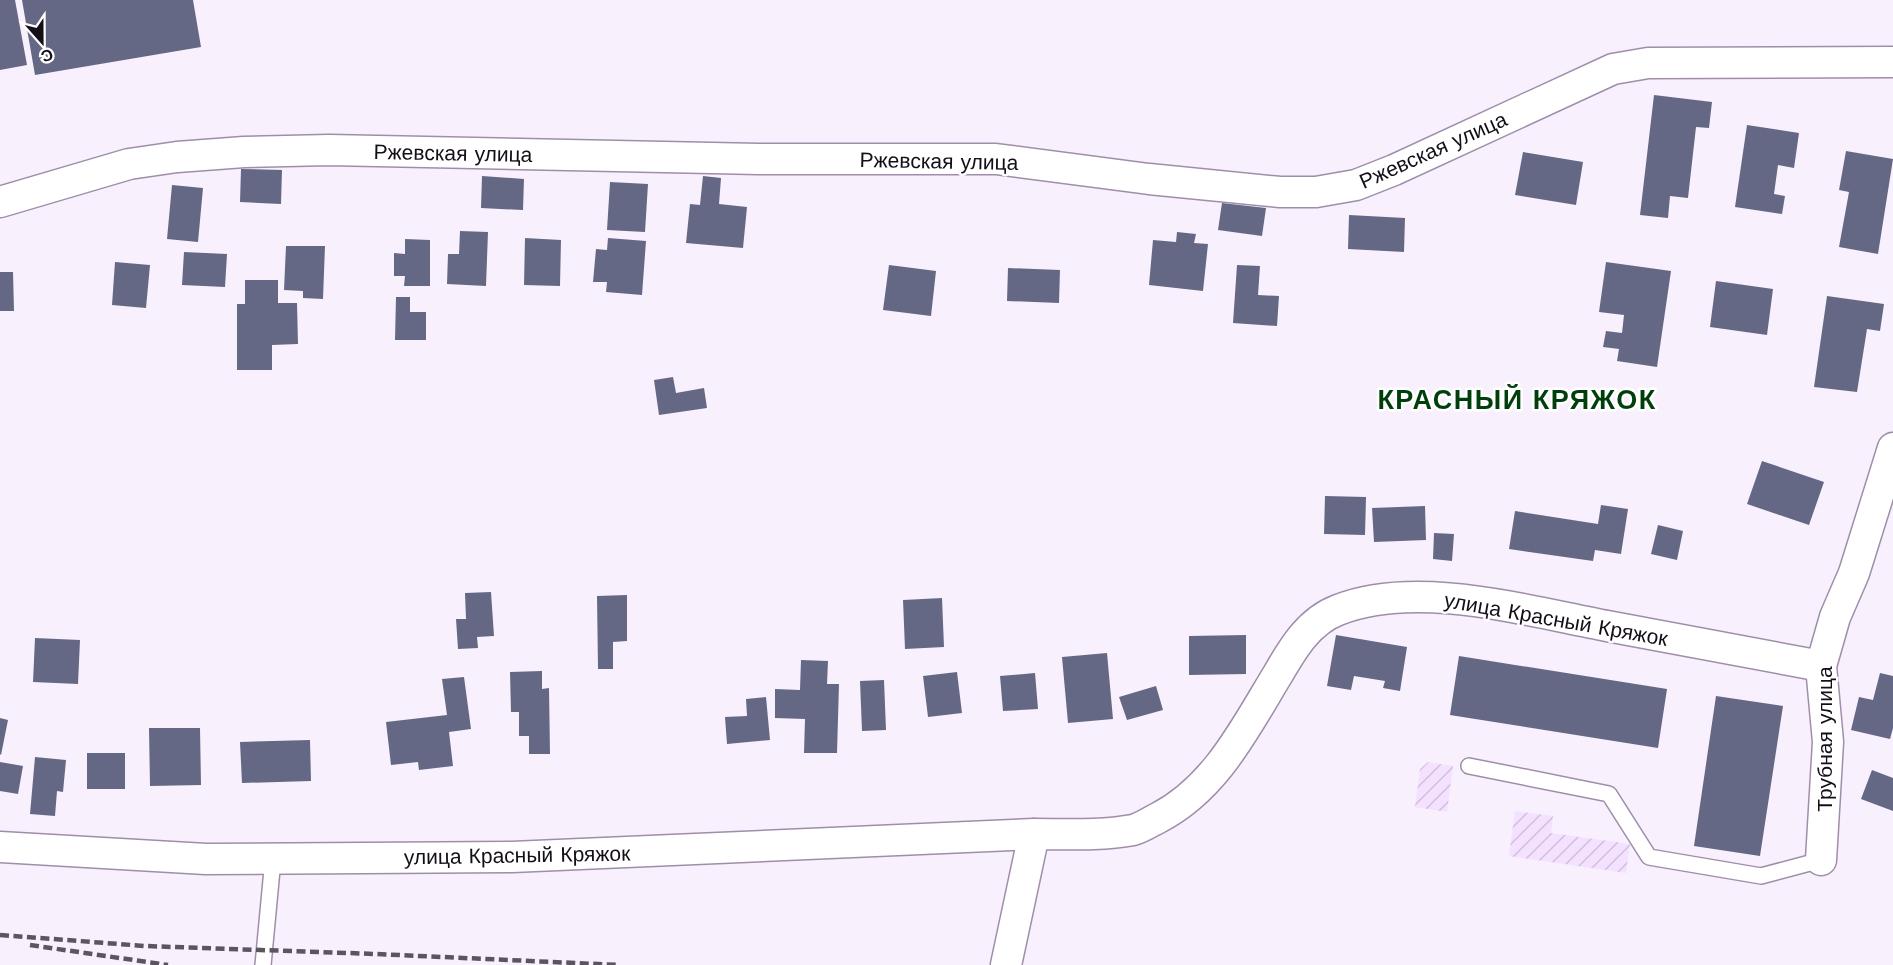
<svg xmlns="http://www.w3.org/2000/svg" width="1893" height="965" font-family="'Work Sans',sans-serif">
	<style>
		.industrial { fill: url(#industrial-furrows) }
		.building { fill: #656885 }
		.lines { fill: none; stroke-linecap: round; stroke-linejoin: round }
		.lane-casing { stroke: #9f8eaa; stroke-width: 18 }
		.street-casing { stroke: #9f8eaa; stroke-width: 33 }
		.lane { stroke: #fff; stroke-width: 15 }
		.street { stroke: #fff; stroke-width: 30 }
		.rail { stroke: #5c5560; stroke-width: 4.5; stroke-dasharray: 9 4.5; stroke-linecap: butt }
		.labels { text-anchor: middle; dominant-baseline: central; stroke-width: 5; stroke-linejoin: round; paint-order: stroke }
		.street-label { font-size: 21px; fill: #140e18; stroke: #fff }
		.district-label { font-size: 27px; font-weight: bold; letter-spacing: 1.5px; fill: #003e0b; stroke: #fff }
	</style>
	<defs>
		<pattern id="industrial-furrows" width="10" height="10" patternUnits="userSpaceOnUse" patternTransform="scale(1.5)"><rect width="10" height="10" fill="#f4e1ff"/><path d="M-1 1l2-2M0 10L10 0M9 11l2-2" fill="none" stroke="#d0c0da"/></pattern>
	</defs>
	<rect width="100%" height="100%" fill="#f8f0fc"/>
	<path class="industrial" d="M1428,762L1453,766L1447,812L1415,807L1420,769Z
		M1515,811L1553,816L1551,833L1630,844L1626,873L1509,856Z"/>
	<path class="building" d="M0,0H15L27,65L0,70Z
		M22,0H193L201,47L35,75Z
		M1654,95L1712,102L1709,128L1696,127L1688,198L1670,196L1668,218L1640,215Z
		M1747,125L1799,133L1794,168L1778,165L1774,194L1785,196L1782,214L1735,207Z
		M1846,151L1893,159L1878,254L1839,247L1849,192L1839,190Z
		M1523,152L1583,162L1576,205L1515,195Z
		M241,169L282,170L281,204L240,202Z
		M482,176L524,179L523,210L481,208Z
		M703,176L721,178L719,204L747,207L743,248L686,243L690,204L700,205Z
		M610,182L648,184L645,232L607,230Z
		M172,185L203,188L198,242L167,239Z
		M1222,203L1266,208L1262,236L1218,230Z
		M1349,215L1405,218L1404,252L1348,249Z
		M460,231L488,232L486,286L447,284L448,254H459Z
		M1177,232L1196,234L1194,243L1208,244L1203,291L1149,285L1153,240L1176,242Z
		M525,238L561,240L560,286L524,285Z
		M608,238L646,241L642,295L606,292L607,282H593L596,249L607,250Z
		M405,239L430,240V286H404L405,276H394V253L405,254Z
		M286,246H325L323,299L303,298V291L284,290Z
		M184,252L227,254L225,287L182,285Z
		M115,262L150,265L146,308L112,305Z
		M1606,262L1671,271L1657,367L1617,361L1619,349L1603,347L1606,331L1622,333L1624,315L1599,312Z
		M889,265L936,271L931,316L883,310Z
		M1237,265L1260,266L1258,295L1279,296L1277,326L1233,323Z
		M1008,268L1060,270L1059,303L1007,301Z
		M0,272H13L14,311H0Z
		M245,280H278V303H297L298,344L272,345V370H237V304H245Z
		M1716,281L1773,289L1767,335L1710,327Z
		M1827,296L1884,304L1880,331L1867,329L1857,392L1814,387Z
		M396,297H410V312H426V340H395Z
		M673,377L676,393L704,388L707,408L659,415L654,380Z
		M1762,461L1824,482L1809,525L1747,504Z
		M1325,496L1366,497L1365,535L1324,534Z
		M1601,505L1628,509L1621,554L1595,550L1593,561L1509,549L1515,511L1598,524Z
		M1425,506L1426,540L1374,542L1372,508Z
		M1658,525L1683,531L1677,560L1651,554Z
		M1434,533L1454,534L1452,561L1433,559Z
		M491,592L494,636L477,637L478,648L458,649L456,619H466L465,593Z
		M627,595V641L613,642V669H598L597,596Z
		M942,598L944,647L905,649L903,600Z
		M1246,635V674L1189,675V636Z
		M1336,635L1407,647L1400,691L1383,688L1385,681L1354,676L1351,690L1327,686Z
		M35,638L80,640L78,684L33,682Z
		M1107,653L1113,719L1068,723L1062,657Z
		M1459,656L1667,689L1658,748L1450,715Z
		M801,660L828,661L827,684H839L837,753H804L805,719L775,718V689L800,690Z
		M542,671V689L549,688L550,754H529V736H519V712H511L510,672Z
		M957,672L962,713L928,717L923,676Z
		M1035,673L1038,709L1003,711L1000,676Z
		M1880,673L1893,676V728L1890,739L1851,730L1859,697L1873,700Z
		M464,677L471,729L449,732L453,766L419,770L418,762L391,765L386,722L447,715L442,679Z
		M884,680L886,730L862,731L860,681Z
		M1156,686L1163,710L1127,720L1119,697Z
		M1716,696L1783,706L1760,856L1694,846Z
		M766,697L770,740L727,744L725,717L747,716L746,699Z
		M0,718L8,720L1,755L0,754Z
		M149,728H200L201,785L150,786Z
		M310,740L311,781L242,783L240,742Z
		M87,753H125V789H87Z
		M35,757L66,760L63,792L57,791L55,816L30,814Z
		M0,762L23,766L18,794L0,791Z
		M1872,770L1893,778V811L1861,799Z"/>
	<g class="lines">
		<defs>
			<path id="lane" d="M1469,766L1609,794L1649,857L1761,876L1821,860
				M263,965L273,859"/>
			<path id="street" d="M0,202L129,164L177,157L244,152L329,150L759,159H996L1149,179L1280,192H1316L1356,185L1394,170L1613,69L1648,63L1893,62
				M0,847L206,859L512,857L1034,834C1066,834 1101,836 1133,830C1141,828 1150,822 1158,818C1216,788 1245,728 1278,674C1293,648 1309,621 1338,610C1416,579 1527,611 1607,626C1678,639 1749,653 1821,666
				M1821,860L1828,742L1821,666L1835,617L1854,573L1893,448
				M1006,965L1034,834"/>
		</defs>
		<use href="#lane" class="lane-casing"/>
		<use href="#street" class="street-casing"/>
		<use href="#lane" class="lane"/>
		<use href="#street" class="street"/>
		<path class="rail" d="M0,935L145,946L376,954L619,965
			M30,945L168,965"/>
	</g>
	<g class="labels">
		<g class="street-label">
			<text transform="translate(1433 150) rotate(-24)">Ржевская улица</text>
			<text transform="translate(453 153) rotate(1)">Ржевская улица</text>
			<text transform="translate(939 161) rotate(1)">Ржевская улица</text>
			<text transform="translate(1556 619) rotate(10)">улица Красный Кряжок</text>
			<text transform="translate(1824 739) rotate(-90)">Трубная улица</text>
			<text transform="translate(517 855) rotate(-1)">улица Красный Кряжок</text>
		</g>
		<g class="district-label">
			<text x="1517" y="400">КРАСНЫЙ КРЯЖОК</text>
		</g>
	</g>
	<g transform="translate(42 42) rotate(159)" stroke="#ffffff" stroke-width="4.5" paint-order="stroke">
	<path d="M0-4.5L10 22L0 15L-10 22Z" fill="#140e18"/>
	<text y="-9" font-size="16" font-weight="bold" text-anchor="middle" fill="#140e18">С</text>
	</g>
</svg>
